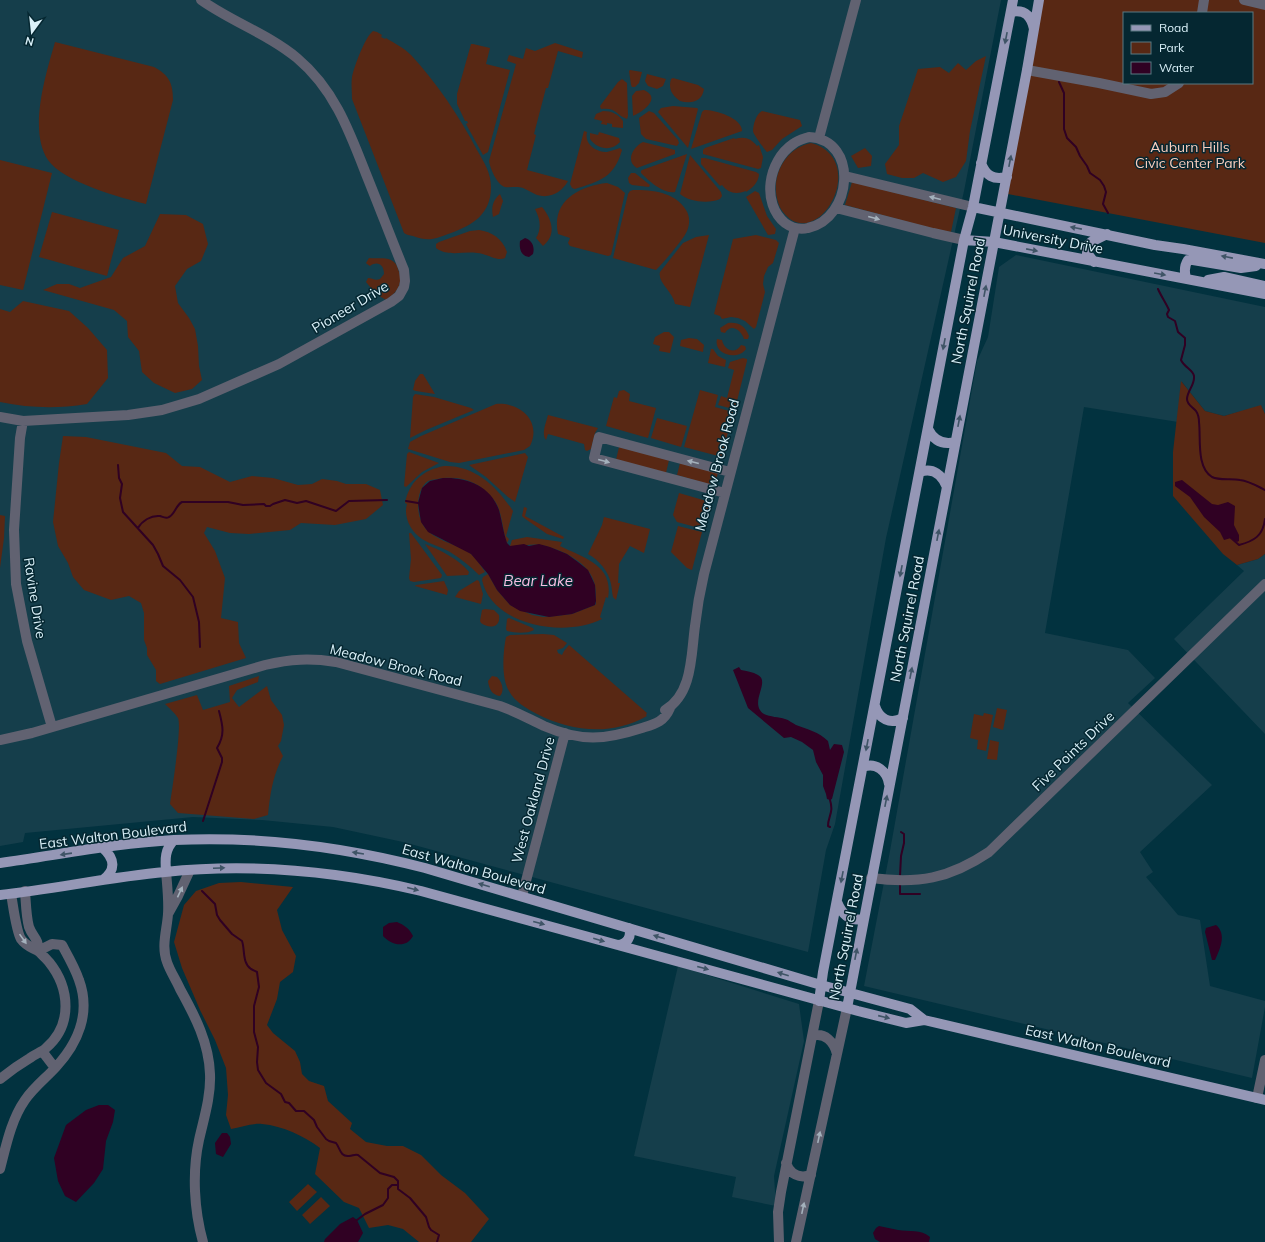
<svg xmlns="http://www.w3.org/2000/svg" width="1265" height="1242" font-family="Mulish,sans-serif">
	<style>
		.built { fill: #153e4b }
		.green { fill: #582814; fill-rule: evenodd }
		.water { fill: #300123 }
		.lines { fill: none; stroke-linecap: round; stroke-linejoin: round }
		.stream { stroke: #300123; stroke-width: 2 }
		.minor { stroke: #616271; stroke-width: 10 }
		.major { stroke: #9597b6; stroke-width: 10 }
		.oneway { fill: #3f5466 }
		.oneway2 { fill: #a4b1bc }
		.labels { text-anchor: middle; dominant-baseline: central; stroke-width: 3; stroke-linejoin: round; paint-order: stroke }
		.park-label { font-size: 14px; fill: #fbcebe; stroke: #052731 }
		.street-label { font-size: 14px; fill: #daf1f9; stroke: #052731 }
		.water-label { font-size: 15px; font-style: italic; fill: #f9bde2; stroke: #052731 }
	</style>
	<rect width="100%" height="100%" fill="#02323f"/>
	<path class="built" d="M0,0H1001L964,191L886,538L835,824L826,850L808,952L403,842L333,827L262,820L193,817L25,833L23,842L0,846Z
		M1016,255L1265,307V414L1261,406L1224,416L1205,411L1182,382L1178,422L1084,407L1045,633L1128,650L1155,678L1128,703L1212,785L1140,852L1153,872L1146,877L1178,915L1200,920L1210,986L1265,1001V1007L1252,1078L864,986L890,851L977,361L988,337L999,267Z
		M1265,554V734L1174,639L1244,571L1237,565L1258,559Z
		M678,966L799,1004L804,1041L774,1176L776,1206L732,1197L736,1177L634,1156Z"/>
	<path class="green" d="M1042,0H1265V243L1008,194ZM1124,13H1252V83H1124Z
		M373,31L377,32L382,35L381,37L385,39L386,38C394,43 404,48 411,55C437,83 459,116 477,150C484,162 491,173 491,187C491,214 473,225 451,233C435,239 429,242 413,236C409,235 407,235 404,233L352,99C352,91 351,84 352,77C354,67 365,37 373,31Z
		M55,42L154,67C169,75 173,83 173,100L146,204C121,198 63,182 48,160C28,130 46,74 55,42Z
		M555,43L583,52L582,58L558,51L548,88H546L534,134L536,135L527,170L568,181C562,192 550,199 537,195C532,193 528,190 523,188C517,186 510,188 505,187C497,185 490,168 489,161L516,64L507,61L509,55L523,59L526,48L535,51Z
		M471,44H473L490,48L486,64L510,70L488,152L483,155L466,124L468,123L467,121H465L457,104V94Z
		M986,56L970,131L966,161L956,177L943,182L923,173L914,178H902L887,174L885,164L899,145V126L918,69L940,67L949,73L958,63L966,70L976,61Z
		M630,70L642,72L639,83L635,87H632L631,85L629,71Z
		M647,74L666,79L663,86L657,89L648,86L645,81Z
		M673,78L698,85L704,89C702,102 691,104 680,101C672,95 668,89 671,79Z
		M622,79L627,83L628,116L627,119C616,115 616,107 601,109L600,106L618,82Z
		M644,90C662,98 643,112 633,116L632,96L636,91Z
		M673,106L697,108L698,109L688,148L658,112L661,108Z
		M704,110C716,110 742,118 742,131L691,149L702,112Z
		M603,111C612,111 618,114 623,121V128L612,127V124L607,123V125L601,124L602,121L594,119L596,114Z
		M649,111L654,113L678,140L679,143L677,146L646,139L641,134L639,118Z
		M762,111L800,120L802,126L782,139L772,150L767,152C765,150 753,134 753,131C753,125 756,114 762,111Z
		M584,131L587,132C584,144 596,152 607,152C612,151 616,149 620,148L622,150C614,178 600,181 575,189L572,188L570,184Z
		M599,132L619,138L620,142C611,152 597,149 590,139V133L598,135Z
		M734,138L735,139C744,136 751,138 757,146L759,145L763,157L761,168L758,169L703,154V150L705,148Z
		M643,142L675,150V154L637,168C625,161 633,147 643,142Z
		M811,143C867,158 825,243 790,219C784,214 780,209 778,202C770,177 785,148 811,143Z
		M865,148L872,156L871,166L858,168L851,156Z
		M687,154L675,192C663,194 649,181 641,173V171L642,170Z
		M690,155L721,192L722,196L720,199C709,204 689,202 680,194Z
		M701,158H705L756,172L759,174C759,181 753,188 746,192V191C736,195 728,193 722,185L720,186L701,164Z
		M0,160L52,173L23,290L0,285Z
		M631,173H635L650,185L649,187L632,185L629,183L628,178Z
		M852,182L956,208L951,232L934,229L845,205Z
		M607,183L618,187L625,193L611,255L608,256L570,246L568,243L570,238L558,234C551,201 579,186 607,183Z
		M633,190C653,190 675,192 686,210C690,216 690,224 687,231C684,239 663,263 656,270L613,258L628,194L630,191Z
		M755,191L759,193L767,216L776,229L775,234L768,235L746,197Z
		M500,194L503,201L501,207L499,214L493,217C491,207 493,200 500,194Z
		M542,207C552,219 557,235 543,246L536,238C542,228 540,219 535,209Z
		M52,212L119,230L107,276L39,257Z
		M160,214L186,215L203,224L208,244L201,261L187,269L175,286L178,303L189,318L195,329L198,346L199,366L202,380L192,389L175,393L154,383L142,372L139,351L128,337L127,321L114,310L43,290L57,284H69L80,288L111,277L123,258L145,246Z
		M479,230C492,232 502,238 507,252L505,258C497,262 486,253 477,253C463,251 448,257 436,248V244L439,242L470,231Z
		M709,235L690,307L675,304C673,292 657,282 660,272L683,243L696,237Z
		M756,235L776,240L779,243L773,263L768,267L764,276L763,284L765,292L756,327L754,329L745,321L738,318L731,317L722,319L720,316L714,314L733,239Z
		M369,258C376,259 384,257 391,260C395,262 397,265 398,269C404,284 397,292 386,300L376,294L366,282L368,278C372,278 375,281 380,279L384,274C384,264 377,261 370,266L367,264L366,263Z
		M23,301L69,311L88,328L107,350L108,378L87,404C56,409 30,408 0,402V309L10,312Z
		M728,323C739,322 745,326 749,336L748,339H744C742,331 731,322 725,333L721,332L720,328Z
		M664,332H669L674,337L670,353L659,351L660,346L653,344L655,337Z
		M689,338L697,339L704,345L703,352L680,346L681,340Z
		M717,339L722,340C724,350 735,355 741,345L745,346L746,349C738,361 713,355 717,339Z
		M711,349H713L718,356L726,360L725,367L708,363Z
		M743,358L747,359V361L735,409H733L718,405L721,396L727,398L734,370L728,368L730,362Z
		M420,374H423L435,394L416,391L413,390L415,381Z
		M1181,381L1205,411L1224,416L1261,405L1265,414V554L1258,559L1237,565L1223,554L1173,496V452Z
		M624,390L630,394L629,401L656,408L648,438L606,426L614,397L617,398L619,391Z
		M700,390L718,395L715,407L733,412L722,457L684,447Z
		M415,394L434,397L471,408L474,410L426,430L410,438L413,397Z
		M496,404C521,402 542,422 530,446L524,450L459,463L450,462L408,449L410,442L421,436Z
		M548,415L598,428L595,433L591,449L587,451L585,450L584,444L548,434L546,440C541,434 546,423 548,415Z
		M657,418L687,426L681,447L651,438Z
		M63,436L86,437L166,453L182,466L200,467L230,482L252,476L273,478L298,485L312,484L322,479L337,481L346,484H366L380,490L383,505L366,519L335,525L301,523L290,530L249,534L230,533L207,527L204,533L215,551L225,578L221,618L238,622L239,643L246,658L160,684L156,681V670L147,655V648L144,640V613L141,603L129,596L111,600L84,590L73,577L68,563L58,546L53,522L59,463Z
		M619,447L669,460L666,473L616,460Z
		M409,452L439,463L422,472L406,487L404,486L407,454Z
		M525,453L528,457L515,502L508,497L486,477L469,465Z
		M680,463L718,473L714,486L677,475Z
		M444,466C475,465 497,487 513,511L506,536L509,539L507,543C502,530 503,512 494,500C481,483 464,476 443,478C439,479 433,479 428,481C416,489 416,512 422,523C430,540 455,543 470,553C476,558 481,566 485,572L479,575C470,566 461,559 450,552C441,547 430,544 422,539C411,532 403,517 407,504L405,503C409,482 423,470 444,466Z
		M679,493L710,502L703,529L677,522L673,515Z
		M524,507L527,508L525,516L564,537L563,539L547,534L524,518L522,516Z
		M0,515L5,516L4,538L0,568Z
		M604,517L650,529L644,553L630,546L619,564L618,583H620L616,600L613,597C612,593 612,589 611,584C609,572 599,560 588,554L602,525Z
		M678,526L702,532L692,570L687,568L671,552Z
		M409,533H411L442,575L441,578L414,582L410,581L409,578L411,559Z
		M527,537L562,542L560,546C584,558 614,565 608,598L606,597L600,617L602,619C565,638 492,626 482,580L483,577L488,574L497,590L510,605L532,615L543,617L556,616L572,614L595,605L596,604C596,598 596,591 595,585C590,562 561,549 541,545C531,543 520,547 510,546L512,540Z
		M425,544C440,550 459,559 469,572L468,575L447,576Z
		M477,580L479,581L483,594L481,604L455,597L459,591Z
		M444,581L448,590L447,595L415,586L416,585Z
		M485,609L494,610L499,615C501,628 489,629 481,623L480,621L482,610Z
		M509,618L533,628L534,630C527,634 514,633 507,631L506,629L507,619Z
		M543,634L554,635L567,643L563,648L557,650L558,653L562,655L564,651L569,645L647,713L646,715L647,716C612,736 572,732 537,714C526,708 515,702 509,691C501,678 503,652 506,637L510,635Z
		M259,676L258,682L237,690L232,698L239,707L267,686L271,700L282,715L284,725L281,741L278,746L283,756C273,775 270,794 268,815L254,819L178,813L170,804C172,790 182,727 178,718C175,713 169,708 165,704L197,695L203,710L230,702L229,686Z
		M492,676L497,677C502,682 505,690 500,696C492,695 489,689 488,681Z
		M997,708L1007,710L1003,730L993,727Z
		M984,713L993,715L986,751L977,749L978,740L970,738L974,714L983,716Z
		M990,740L999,742L997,760L987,759Z
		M241,882L293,887L277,910L282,930L296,956L293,972L280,982L277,999L267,1025L273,1033L295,1051L300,1062L302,1074L309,1081L324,1086L328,1101L352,1123L350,1129L366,1142L387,1146H403L421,1155L441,1175L465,1193L489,1219L471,1242H419L403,1229L388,1225L369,1228L359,1208L344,1202L315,1174L320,1148C304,1136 283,1126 262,1124C253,1123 241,1127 231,1129L226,1115L228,1095L226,1068L215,1040L200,1010L182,968L174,942L184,905L196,891L219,883Z
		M308,1184L317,1192L297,1211L289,1202Z
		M321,1197L330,1206L310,1224L302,1215Z"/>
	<path class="water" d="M525,238C532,240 535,247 533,254L529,257C521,256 519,249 520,241Z
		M443,478C466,477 490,485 499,510C502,521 503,532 507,543L510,546L524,544L529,546L539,544L550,547L567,554L578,562L588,570L595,585L596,601L595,605L572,614L549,617L520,611L510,605L497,590L488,574L471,554L428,532L421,522L418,503L422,488L430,481Z
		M1182,480L1212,504L1218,505L1228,502L1235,506L1234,525L1239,535V541L1237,542L1231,538L1224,540L1220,532L1204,517L1190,497L1175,486V482Z
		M739,667L741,670C746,671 753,672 758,675C771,682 748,703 764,714C770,717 779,717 785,719C789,720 792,723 796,725C807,729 819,732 828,741L830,750L834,744L842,745L844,752L832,799L830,800L827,799L826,794L823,786V775L816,762L813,750L802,742L791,737L784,738L748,708L733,670Z
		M397,922C404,925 409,928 413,936C406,949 391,945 383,936V927L389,923Z
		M1216,925C1227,934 1220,949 1215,960H1212L1205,932L1206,928Z
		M99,1105H108L115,1110L113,1122L106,1141L103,1169L94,1183L76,1202L65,1196L58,1181L54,1158L66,1125L86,1110Z
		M222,1133H227L230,1137L231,1144L223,1157L216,1154L215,1143Z
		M353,1217L357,1220L363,1233L358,1242H324L325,1239L340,1224Z
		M879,1226C885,1227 892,1229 898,1230C909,1232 921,1229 930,1237L929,1242H880L875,1239L873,1233L876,1228Z"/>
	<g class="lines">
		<path class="stream" d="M1059,82L1064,93V129L1067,138L1076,147L1080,156L1087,166L1090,173L1100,180L1104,186L1106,192L1103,204L1108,213
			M1158,289C1161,296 1166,303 1169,310L1167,314L1168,317L1175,321L1178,332L1185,338V345L1181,360C1184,367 1193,370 1194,376C1195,385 1187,391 1187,399C1187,405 1193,407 1196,411C1198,414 1199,419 1199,422C1201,438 1196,467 1212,477C1220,481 1231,478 1240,480C1249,481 1257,486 1265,490
			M118,465L119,478L122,484L120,498L123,512L153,545L158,554L163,566L180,580L193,597L199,622L200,647
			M406,501L418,503
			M138,528C142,521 151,515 160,516C163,517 166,519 169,517C175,514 176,505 182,502H228L243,505L264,504L266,506H270L273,504L285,500L297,503L306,501L336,511L349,501L387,500
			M1231,538L1239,545C1254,541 1263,536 1265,519
			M830,800C834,813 828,816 828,826L830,827
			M203,821L222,762V758L217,748C225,735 223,726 219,711
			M900,876L901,856L904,843V834L901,832
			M900,883V894H920
			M202,891L215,904L217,915L220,920L232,934L242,941C245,949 242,963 251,969C253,970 255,971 257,972L259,987L254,1006V1032L258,1047L257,1062L258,1070L266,1083L281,1094L285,1102L289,1103L296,1111H304L314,1120L317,1127L326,1139L329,1141L336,1143C340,1148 340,1157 349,1156C353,1156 354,1154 358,1155L380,1173L394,1177L398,1181V1189L410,1198L426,1217L429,1227L431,1230L439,1235L437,1242
			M357,1220L365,1214L383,1205L388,1198V1189L392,1185H398"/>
		<path class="minor" d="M1244,0L1265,5
			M1202,13L1204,0
			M1027,70L1099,83L1151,94L1165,92L1179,83
			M809,137C860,140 852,219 808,228C800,230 792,228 785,223C761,203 768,161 793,144C798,140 803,139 809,137Z
			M819,138L856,0
			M845,176L973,207
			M836,208L933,233L964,240
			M0,417L23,421L128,415L162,410L199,399L279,364L391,302L399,296L404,287L405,281L404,270C391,238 379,206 366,174C349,130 334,89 297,58C268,34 232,22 201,0
			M23,421L20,438L14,530L16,584L27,641L52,727
			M725,493L594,458L599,437L730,472
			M665,710C693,694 691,654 695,626C697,608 700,591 704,574L795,228
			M0,740L32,733L265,665C291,659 310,658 336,662L500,706C515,711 529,719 544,726C581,742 605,740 642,728C655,724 664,722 670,708
			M166,871C167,885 169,900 168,914C167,930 161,946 167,962C170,971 176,980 180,989C195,1016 209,1043 210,1074C211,1096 204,1118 199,1140C192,1172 194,1210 203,1242
			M871,878C918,884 949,879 989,852L1265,584
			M25,891C26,903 26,916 29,927C33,938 39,938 38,951
			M522,896L565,733
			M168,914L178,896L190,870
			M812,1036C825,1032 834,1042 837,1054
			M42,1051L55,1068
			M0,1079C10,1071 20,1064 30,1058C35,1054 42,1052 46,1048C73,1025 70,988 49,962C46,959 42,954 38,951C31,947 26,946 21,939C16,931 13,904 11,894
			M1257,1098L1265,1060
			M786,1163C790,1174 799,1179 811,1175
			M0,1169C6,1146 11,1120 25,1100C34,1087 46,1078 56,1067C78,1043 91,1013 79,980C75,968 68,956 62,945L52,944L38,951
			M779,1242L778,1212L781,1192L819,1001
			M796,1242L847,1008"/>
		<path class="major" d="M1011,12C1025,9 1031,16 1034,29
			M981,163C986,176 993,180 1007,177
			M973,207L1155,245L1183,249L1265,264
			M964,240L994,242L1265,294
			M1094,262L1087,253L1088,245L1091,242L1107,234
			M1186,278C1184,271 1184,266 1188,260H1193L1241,268L1256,266
			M1208,280L1224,277L1265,286
			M928,429C934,441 943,445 955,442
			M920,472C933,467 942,475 947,487
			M875,706C879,719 890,725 903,718
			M863,767C876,762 887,771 889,784
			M0,863C58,855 116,843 174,840C258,836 344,847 425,868L821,985L910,1009L924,1020
			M166,871C165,859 165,849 174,840
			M103,880C116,870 115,859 103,848
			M0,895C55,889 110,877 165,872C251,863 337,871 421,891L858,1011L906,1023L924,1020L1265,1100
			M837,902C842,914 849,922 863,919
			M618,945C627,944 632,937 629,928
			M819,1001L823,972L964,240L973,207L1013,0
			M847,1008L1027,70L1039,0"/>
	</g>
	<defs><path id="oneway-solid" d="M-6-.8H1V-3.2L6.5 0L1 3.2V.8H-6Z"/></defs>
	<g class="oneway">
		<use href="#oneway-solid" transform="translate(1006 38) rotate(101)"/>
		<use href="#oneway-solid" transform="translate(1010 161) rotate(-79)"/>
		<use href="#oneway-solid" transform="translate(1076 228) rotate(-169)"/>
		<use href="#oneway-solid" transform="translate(1032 250) rotate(11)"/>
		<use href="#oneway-solid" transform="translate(1227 257) rotate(-169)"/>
		<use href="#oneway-solid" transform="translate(1160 274) rotate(10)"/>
		<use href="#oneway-solid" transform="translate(985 291) rotate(-79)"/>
		<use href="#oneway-solid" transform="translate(944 344) rotate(101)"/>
		<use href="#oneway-solid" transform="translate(959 421) rotate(-79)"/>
		<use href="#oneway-solid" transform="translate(938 535) rotate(-79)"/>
		<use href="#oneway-solid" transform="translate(901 571) rotate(101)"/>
		<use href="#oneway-solid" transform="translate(911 673) rotate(-79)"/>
		<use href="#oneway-solid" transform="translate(867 745) rotate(101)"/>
		<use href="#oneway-solid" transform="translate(886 801) rotate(-79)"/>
		<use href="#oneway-solid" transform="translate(358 853) rotate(-171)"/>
		<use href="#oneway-solid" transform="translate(66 854) rotate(172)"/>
		<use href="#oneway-solid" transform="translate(219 868) rotate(-2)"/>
		<use href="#oneway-solid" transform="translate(842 877) rotate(101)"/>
		<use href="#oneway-solid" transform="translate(484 885) rotate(-164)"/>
		<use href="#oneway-solid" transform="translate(413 889) rotate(14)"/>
		<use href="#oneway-solid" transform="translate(539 923) rotate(15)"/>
		<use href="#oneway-solid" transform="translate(659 937) rotate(-163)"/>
		<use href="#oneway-solid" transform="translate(599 940) rotate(16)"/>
		<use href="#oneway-solid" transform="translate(856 954) rotate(-79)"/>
		<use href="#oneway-solid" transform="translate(703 968) rotate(15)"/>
		<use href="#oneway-solid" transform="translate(783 974) rotate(-163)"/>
		<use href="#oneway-solid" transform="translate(884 1017) rotate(13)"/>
	</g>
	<g class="oneway2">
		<use href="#oneway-solid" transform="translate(935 198) rotate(-166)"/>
		<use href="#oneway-solid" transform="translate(874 218) rotate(15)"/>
		<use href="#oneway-solid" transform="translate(604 461) rotate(15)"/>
		<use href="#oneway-solid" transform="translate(693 462) rotate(-166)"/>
		<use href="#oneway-solid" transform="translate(180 892) rotate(-65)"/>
		<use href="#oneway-solid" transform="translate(23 939) rotate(55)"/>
		<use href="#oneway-solid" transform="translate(819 1137) rotate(-78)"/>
		<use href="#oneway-solid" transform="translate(803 1208) rotate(-78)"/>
	</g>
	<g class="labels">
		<g class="park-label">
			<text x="1190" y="147">Auburn Hills<tspan x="1190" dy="16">Civic Center Park</tspan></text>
		</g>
		<g class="street-label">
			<text transform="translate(1053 239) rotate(11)">University Drive</text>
			<text transform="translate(968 301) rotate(-79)">North Squirrel Road</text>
			<text transform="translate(350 307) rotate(-31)">Pioneer Drive</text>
			<text transform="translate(717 465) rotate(-75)">Meadow Brook Road</text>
			<text transform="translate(35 598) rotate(81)">Ravine Drive</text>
			<text transform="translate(907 619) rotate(-79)">North Squirrel Road</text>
			<text transform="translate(396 665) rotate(14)">Meadow Brook Road</text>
			<text transform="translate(1073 751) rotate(-44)">Five Points Drive</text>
			<text transform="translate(533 800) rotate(-75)">West Oakland Drive</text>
			<text transform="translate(113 835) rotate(-7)">East Walton Boulevard</text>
			<text transform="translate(474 869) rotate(16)">East Walton Boulevard</text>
			<text transform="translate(846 937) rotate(-79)">North Squirrel Road</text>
			<text transform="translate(1098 1046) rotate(13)">East Walton Boulevard</text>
		</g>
		<g class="water-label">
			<text x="538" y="580">Bear Lake</text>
		</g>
	</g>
	<rect x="1123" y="12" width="130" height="72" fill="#052731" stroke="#5a7881"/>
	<rect x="1131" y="25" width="20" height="6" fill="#9597b6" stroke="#5a7881"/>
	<text x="1159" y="32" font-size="12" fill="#daf1f9">Road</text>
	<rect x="1131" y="42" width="20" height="12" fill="#582814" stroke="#5a7881"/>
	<text x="1159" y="52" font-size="12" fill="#daf1f9">Park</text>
	<rect x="1131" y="62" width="20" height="12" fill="#300123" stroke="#5a7881"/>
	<text x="1159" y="72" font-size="12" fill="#daf1f9">Water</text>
	<g transform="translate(32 32) rotate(195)" stroke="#052731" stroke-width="3" paint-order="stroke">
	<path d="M0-3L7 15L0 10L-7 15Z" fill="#daf1f9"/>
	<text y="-6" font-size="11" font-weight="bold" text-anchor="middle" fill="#daf1f9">N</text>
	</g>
</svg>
